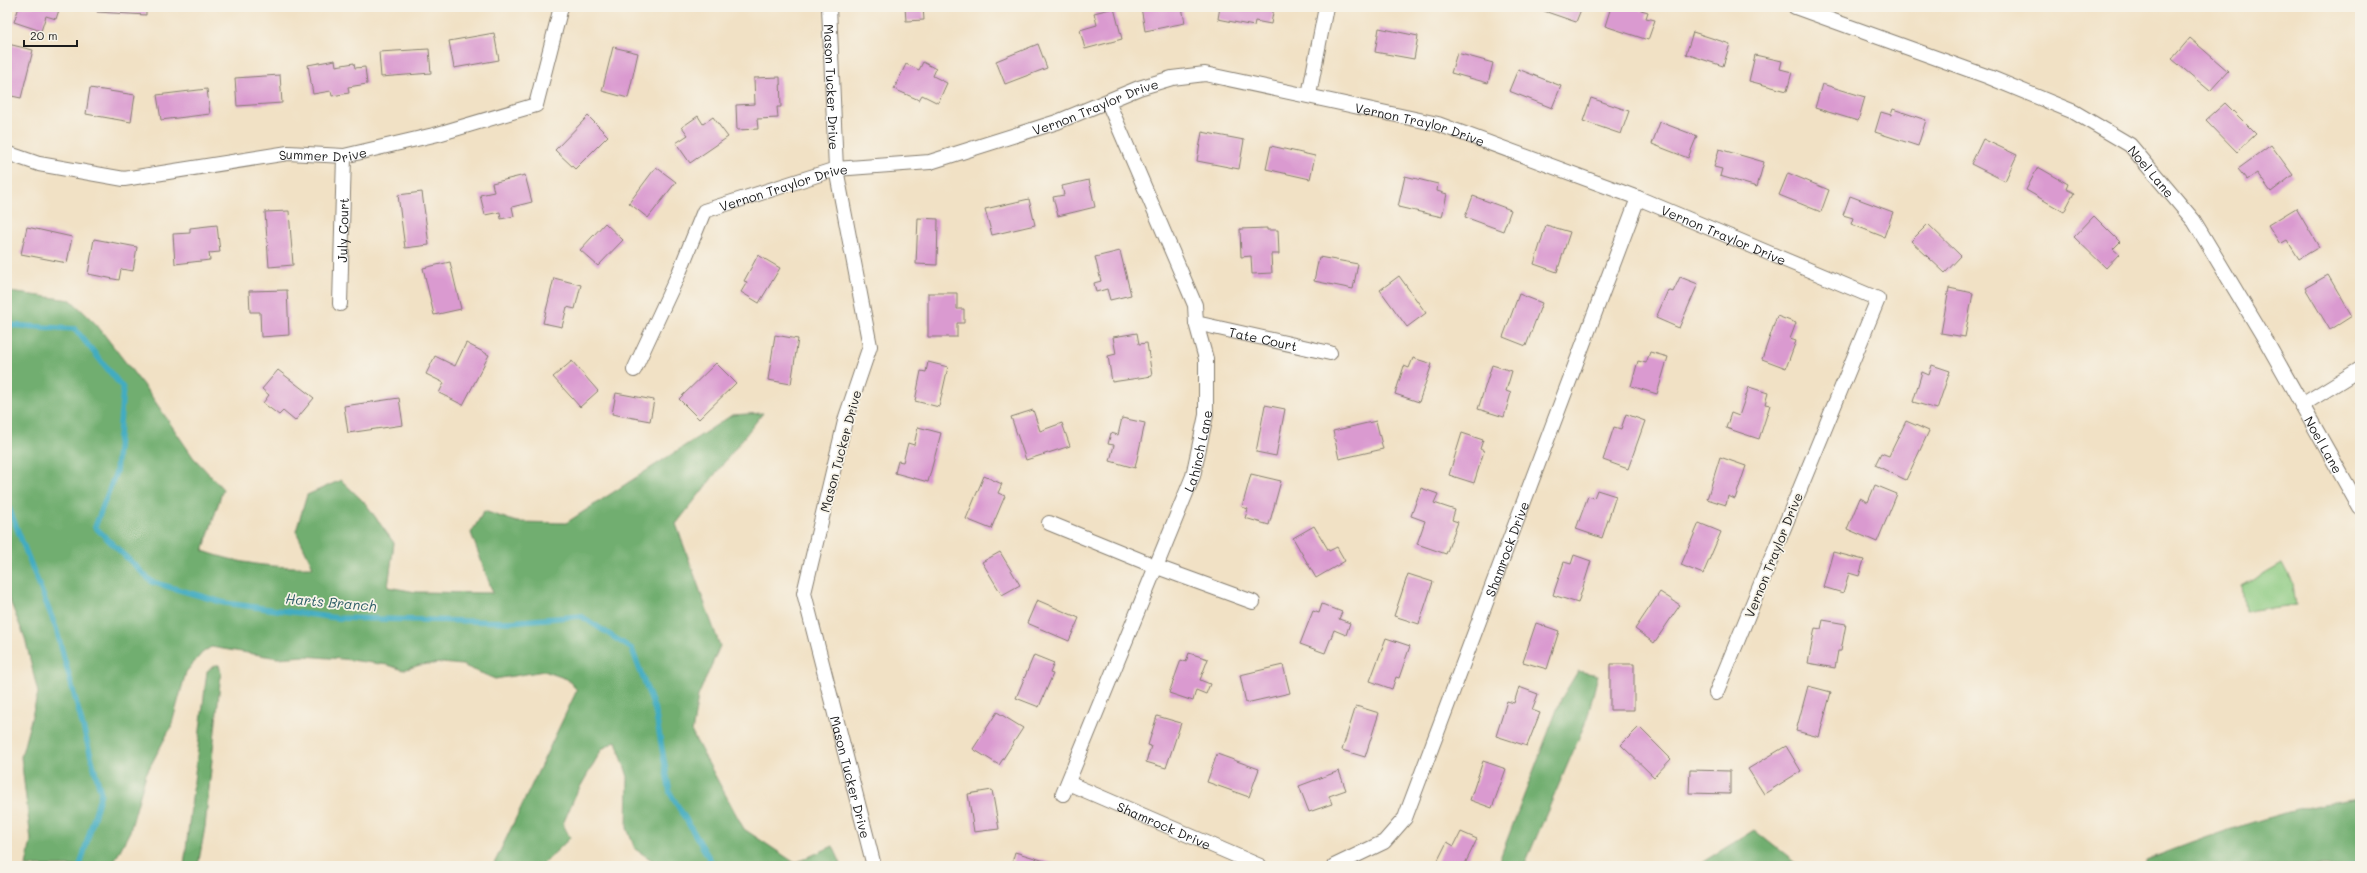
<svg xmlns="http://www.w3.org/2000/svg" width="2367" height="873" font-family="Mali,sans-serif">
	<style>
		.green { fill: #8cca81; stroke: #54734e }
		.forest { fill: #71ae6f; stroke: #466546 }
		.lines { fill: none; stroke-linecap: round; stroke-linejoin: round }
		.stream { stroke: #42acc1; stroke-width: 5.5 }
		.building { fill: #da9ad0 }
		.street-casing { stroke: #867e70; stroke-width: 16 }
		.street { stroke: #fff; stroke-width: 14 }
		.labels { text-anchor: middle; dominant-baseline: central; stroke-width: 3.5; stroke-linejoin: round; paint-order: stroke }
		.street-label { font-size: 13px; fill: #1c1c1c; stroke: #f7f3e8 }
		.water-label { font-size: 14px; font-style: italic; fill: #2d5d66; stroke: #f7f3e8 }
	</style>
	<rect width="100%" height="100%" fill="#f7f3e8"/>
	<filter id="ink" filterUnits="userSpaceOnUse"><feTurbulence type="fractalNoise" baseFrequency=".025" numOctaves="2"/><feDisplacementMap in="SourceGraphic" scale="8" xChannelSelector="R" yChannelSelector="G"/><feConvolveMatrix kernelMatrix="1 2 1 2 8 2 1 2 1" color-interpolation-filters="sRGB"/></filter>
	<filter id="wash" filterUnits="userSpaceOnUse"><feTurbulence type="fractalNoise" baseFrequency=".012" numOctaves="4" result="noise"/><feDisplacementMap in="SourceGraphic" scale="16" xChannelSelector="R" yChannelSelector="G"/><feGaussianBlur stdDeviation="0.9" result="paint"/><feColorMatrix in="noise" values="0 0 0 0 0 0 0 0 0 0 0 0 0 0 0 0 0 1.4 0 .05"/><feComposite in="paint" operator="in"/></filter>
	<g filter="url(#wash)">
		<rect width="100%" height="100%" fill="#f1e1c5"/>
		<path class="green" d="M2282,563L2293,584L2296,605L2245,611L2242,586Z"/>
		<path class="forest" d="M9,292L71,300L96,324L150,394L193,457L223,489L203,551C240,564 274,568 313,567L296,531L307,495L341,480L366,504L394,543L388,587L416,592L493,593L471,533L484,511L517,522L566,523L732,415L763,413L676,524L720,646L698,696L692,733L744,829L795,863L833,846L842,866H661L635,849L627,828L628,777L616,741L602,749L575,796L563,824L570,838L541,866H493L577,690L567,679L544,671L495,679L462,665L442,663L420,665L403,670L388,665L342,659L304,656L278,658L211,647L202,653L186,672L171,727L146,774L130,831L112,866H26L31,840L21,757L38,693L25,638L7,594V293Z
			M215,665H219L221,673L205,827L198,866H184L207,671Z
			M1578,671L1598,675L1587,719L1524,866H1497L1561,699Z
			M2360,798V866H2146V860C2214,834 2288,807 2360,798Z
			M1754,830L1799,866H1696Z"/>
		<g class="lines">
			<path class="stream" d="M7,325L75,329L123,388L116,472L95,527L152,582L225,603L337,618L510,622L581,616L632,649L655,710L670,793L714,866
				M7,503L56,628L101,793L80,866
				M2349,866L2360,864"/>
		</g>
		<g id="blocks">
			<path class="building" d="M19,7H60L56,19L46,16L41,31L14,22Z
				M97,7H146V15L97,12Z
				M626,7H644V10Z
				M905,7H923L924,20L906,21Z
				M1141,7H1182L1185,23L1145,31Z
				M1220,7H1274L1271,24L1255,21L1254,26L1218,19Z
				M1546,7H1582L1576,22L1544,11Z
				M1611,7H1631L1648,12L1646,18L1655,20L1648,40L1605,26Z
				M1114,8L1122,39L1085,49L1080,30L1097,25L1094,13Z
				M1379,28L1418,36L1414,59L1375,52Z
				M1693,32L1730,44L1723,66L1686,54Z
				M494,33L499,60L454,68L449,41Z
				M2190,38L2228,71L2210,91L2172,59Z
				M8,44L33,50L21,98L7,95Z
				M1038,44L1047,68L1005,84L996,61Z
				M613,47L638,53L628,98L602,91Z
				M429,49L431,73L381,77L379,52Z
				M1457,53L1493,63L1488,83L1451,73Z
				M1755,55L1782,61L1780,69L1792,72L1787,91L1749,81Z
				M335,60L336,66L354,63L355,68L365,67L367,84L348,87L349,93L332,96L331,91L313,94L308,65Z
				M923,62L936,69L933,76L947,83L938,103L922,95L919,100L894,89L906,64L919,70Z
				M1518,69L1561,86L1552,108L1509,91Z
				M280,75L282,103L237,106L235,78Z
				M780,77L781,107H777L778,118L757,119L758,129L737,130L736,105L755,104L754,78Z
				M1822,84L1865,97L1858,121L1815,108Z
				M90,88L135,95L131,122L86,114Z
				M207,89L210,114L161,120L157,95Z
				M1591,98L1629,111L1621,134L1583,121Z
				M2225,103L2256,134L2237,152L2206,120Z
				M1893,109L1926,120L1918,146L1875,132L1881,112L1891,115Z
				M588,116L608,136L575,169L555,150Z
				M698,116L703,124L713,117L728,137L690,163L676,143L688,135L682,127Z
				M1660,122L1697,136L1688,158L1652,144Z
				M1202,132L1244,140L1239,169L1197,161Z
				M1983,139L2017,155L2005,181L1971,164Z
				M2271,145L2293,175L2271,192L2257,173L2247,180L2238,169Z
				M1271,146L1315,156L1310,179L1266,169Z
				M1719,149L1764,162L1757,187L1720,176L1722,169L1714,167Z
				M656,167L676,182L648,218L629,203Z
				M2038,167L2068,184L2066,189L2074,193L2064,212L2026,190Z
				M1788,173L1829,190L1821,212L1779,195Z
				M525,175L532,202L512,207L514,216L501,219L500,212L485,215L480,195L494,192L492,183Z
				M1405,176L1438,184L1437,191L1447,194L1442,217L1398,207Z
				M1089,180L1095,207L1058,216L1053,197L1064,195L1062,186Z
				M422,192L429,245L405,248L398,195Z
				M1473,196L1511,210L1503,231L1465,217Z
				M1850,196L1893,212L1884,237L1851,224L1853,218L1843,215Z
				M1029,199L1035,225L992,235L985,209Z
				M2296,208L2319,247L2299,259L2287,240L2280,244L2268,225Z
				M289,211L293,265L269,267L265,212Z
				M2094,216L2120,242L2113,249L2119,254L2106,268L2074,237Z
				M918,218L938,219L937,265L916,264Z
				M605,223L623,240L598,266L580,250Z
				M1928,224L1961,256L1945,273L1911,241Z
				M217,225L220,252L209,253L210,260L175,264L173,234L190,233V228Z
				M1546,225L1570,232L1557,272L1534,264Z
				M27,227L72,237L67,263L21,254Z
				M1267,228V230H1278L1279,254H1271L1272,273L1252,274L1251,256L1241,257L1240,229Z
				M94,239L137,247L133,271L121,269L119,280L88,274Z
				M1120,251L1131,295L1110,300L1107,289L1096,292L1094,283L1101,281L1095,257Z
				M758,255L780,268L759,303L741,292L747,282L744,281Z
				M1319,257L1358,264L1353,289L1314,281Z
				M450,262L461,309L434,315L423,268Z
				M2328,275L2352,316L2330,330L2305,288Z
				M1399,276L1426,313L1407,327L1380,290Z
				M1680,277L1698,284L1679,328L1656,318L1668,290L1673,292Z
				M554,278L581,285L575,309L567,307L562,327L543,323Z
				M1949,288L1973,293L1965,337L1941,333Z
				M287,290L289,335L261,337L260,312H250L249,291Z
				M928,293H957V309H964V323H957V337H928Z
				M1519,294L1542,303L1526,346L1503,337Z
				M1777,316L1796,323L1790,339L1796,341L1786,368L1762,359Z
				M1137,333L1139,344L1147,343L1152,376L1112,382L1108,356L1116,354L1113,337Z
				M775,335L798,339L791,384L768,380Z
				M466,343L489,355L463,405L439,393L444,383L426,374L435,356L455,366Z
				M1650,352L1668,357L1657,394L1631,386L1638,361L1646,363Z
				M1413,358L1432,364L1419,402L1395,394L1404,366L1409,368Z
				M572,361L598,391L580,407L553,377Z
				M928,362L948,367L939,407L915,401L921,371L926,372Z
				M716,363L736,383L699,419L679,399Z
				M1492,365L1512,371L1506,391L1511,393L1504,417L1478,409Z
				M1932,365L1950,371L1937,409L1913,402L1922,372L1929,375Z
				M278,370L314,398L295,421L283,411L279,415L263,403L269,395L262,389Z
				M1749,387L1768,393L1765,404L1770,405L1759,439L1726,428L1731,413L1739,416Z
				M616,393L654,400L650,421L612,414Z
				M399,398L403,425L348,433L344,406Z
				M1265,405L1285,409L1276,456L1256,452Z
				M1033,410L1040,431L1062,423L1070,446L1026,460L1011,417Z
				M1626,414L1645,421L1628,469L1603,460L1614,427L1621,429Z
				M1122,418L1145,423L1135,468L1110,461L1114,445L1108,444L1111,433L1118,435Z
				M1376,421L1383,449L1339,459L1333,431Z
				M1906,421L1929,431L1906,480L1875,465L1881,453L1889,456Z
				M918,427L941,433L928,482L895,473L898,461L903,462L908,443L914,445Z
				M1462,433L1483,440L1480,449L1484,451L1474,483L1449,475Z
				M1720,457L1746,466L1735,499L1728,496L1726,505L1707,499Z
				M1251,474L1281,481L1269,525L1245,518L1248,509L1242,507Z
				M984,476L1002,484L998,493L1005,496L991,529L966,519Z
				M1875,485L1897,494L1877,542L1847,529L1860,498L1868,502Z
				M1421,488L1438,494L1434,503L1455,510L1452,520L1458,522L1446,554L1417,544L1425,521L1411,516Z
				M1597,490L1616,496L1602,538L1576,529L1588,496L1594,498Z
				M1699,523L1721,532L1703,574L1681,565Z
				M1314,526L1329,551L1337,547L1345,561L1316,578L1293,538Z
				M1000,552L1020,585L1002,595L982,562Z
				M1833,552L1864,560L1859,576L1849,573L1843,593L1823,587Z
				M1574,555L1591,561L1578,603L1553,595L1564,562L1571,564Z
				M1408,574L1433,582L1419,624L1394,616Z
				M1660,592L1680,605L1654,643L1635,629Z
				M1037,600L1079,618L1069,641L1027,623Z
				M1322,604L1342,612L1339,619L1350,623L1346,635L1334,630L1325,653L1300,644L1313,611L1319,613Z
				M1823,620L1846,624L1841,651H1838L1835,668L1808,663L1815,628L1821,629Z
				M1536,623L1559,631L1547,669L1523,662Z
				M1386,638L1410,646L1399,678L1396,677L1392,689L1370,681Z
				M1189,653L1208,659L1200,680L1210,684L1206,694L1196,690L1193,701L1169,693L1181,660L1186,662Z
				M1034,655L1054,663L1050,673L1053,674L1039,707L1016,698Z
				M1610,664H1634V710H1610Z
				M1283,665L1290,693L1246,703L1240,675Z
				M1808,686L1831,692L1819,737L1796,731Z
				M1519,687L1538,694L1532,710L1540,713L1527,746L1496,736L1507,701L1514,703Z
				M1356,706L1379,713L1365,757L1342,750Z
				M997,712L1023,728L999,765L973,749Z
				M1157,716L1181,723L1166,768L1146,762L1151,746L1148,745Z
				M1639,727L1671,759L1654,777L1621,745Z
				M1786,746L1801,771L1764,794L1748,769Z
				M1217,754L1259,769L1249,797L1207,782Z
				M1483,761L1506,769L1492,808L1470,800Z
				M1690,770L1730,771V794L1689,793Z
				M1339,771L1346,790L1329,796L1332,804L1309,812L1299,786Z
				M992,790L999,829L974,832L968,794Z
				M1461,832L1477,839L1464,866H1435L1447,842L1454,846Z
				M1015,852L1058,865V866H1011Z"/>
		</g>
	</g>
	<g filter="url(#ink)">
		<use href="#blocks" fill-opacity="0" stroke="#867e70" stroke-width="1"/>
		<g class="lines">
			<defs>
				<g id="street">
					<path id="s1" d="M829,7L836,169L870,346L846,417L804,593L874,866"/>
					<path id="s2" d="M1795,7L1989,77L2074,112L2130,145L2194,221L2266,341L2360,508"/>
					<path d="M1309,95L1326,7"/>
					<path id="s3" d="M7,153L39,164L124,179L288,153L344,156L438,134L536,105L561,7"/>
					<path id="s4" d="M340,304L344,156"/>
					<path id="s5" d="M1196,323L1330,353"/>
					<path id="s6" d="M634,370L679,273L704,211L836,169L930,162L1057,122L1139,88L1172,78L1205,74L1438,124L1638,198L1878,299L1716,693"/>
					<path d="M2302,405L2360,369"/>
					<path d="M1049,523L1157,567L1253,602"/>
					<path id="s7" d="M1068,783L1260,866"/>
					<path id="s8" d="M1063,794L1193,476L1206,415V359L1196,323L1195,305L1108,102"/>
					<path id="s9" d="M1334,866L1384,842L1405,818L1638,198"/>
				</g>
			</defs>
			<use href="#street" class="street-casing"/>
			<use href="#street" class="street"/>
		</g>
	</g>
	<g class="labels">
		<g class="street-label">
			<text stroke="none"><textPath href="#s1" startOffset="80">Mason Tucker Drive</textPath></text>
			<text stroke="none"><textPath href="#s6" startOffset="581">Vernon Traylor Drive</textPath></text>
			<text stroke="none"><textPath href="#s6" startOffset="917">Vernon Traylor Drive</textPath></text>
			<text stroke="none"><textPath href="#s3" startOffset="321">Summer Drive</textPath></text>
			<text stroke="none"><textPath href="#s2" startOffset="397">Noel Lane</textPath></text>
			<text stroke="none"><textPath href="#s6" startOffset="257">Vernon Traylor Drive</textPath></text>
			<text stroke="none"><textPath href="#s4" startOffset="74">July Court</textPath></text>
			<text stroke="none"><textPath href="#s6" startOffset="1241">Vernon Traylor Drive</textPath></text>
			<text stroke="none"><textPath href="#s5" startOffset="69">Tate Court</textPath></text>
			<text stroke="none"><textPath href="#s2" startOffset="721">Noel Lane</textPath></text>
			<text stroke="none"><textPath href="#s8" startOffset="369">Lahinch Lane</textPath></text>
			<text transform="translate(840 451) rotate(-75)">Mason Tucker Drive</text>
			<text stroke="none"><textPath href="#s9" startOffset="375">Shamrock Drive</textPath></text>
			<text transform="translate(1773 555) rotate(-68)">Vernon Traylor Drive</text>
			<text stroke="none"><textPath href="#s1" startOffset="788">Mason Tucker Drive</textPath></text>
			<text stroke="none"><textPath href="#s7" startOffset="105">Shamrock Drive</textPath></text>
		</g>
		<g class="water-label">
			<text transform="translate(331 602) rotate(5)">Harts Branch</text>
		</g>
	</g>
	<rect width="2367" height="873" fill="none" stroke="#f7f3e8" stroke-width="24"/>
	<path d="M24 40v6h53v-6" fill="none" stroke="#1c1c1c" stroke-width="2"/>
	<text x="30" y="40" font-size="12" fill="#1c1c1c" stroke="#f7f3e8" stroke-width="3" paint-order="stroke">20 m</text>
</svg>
